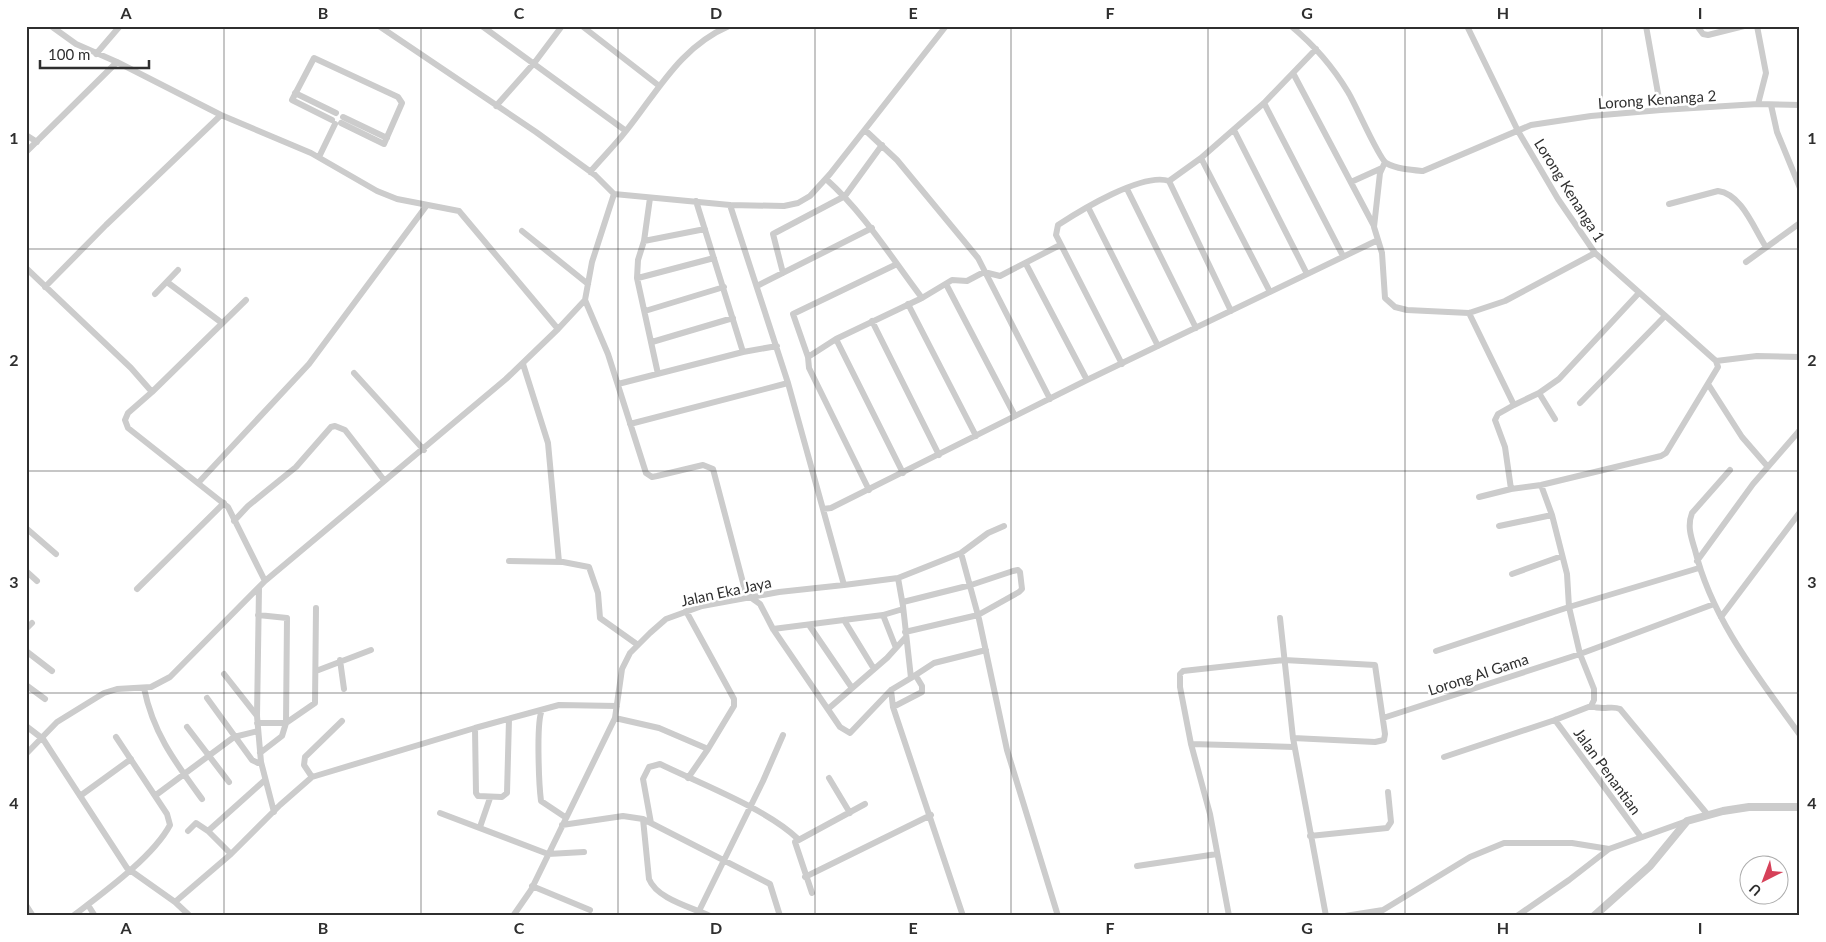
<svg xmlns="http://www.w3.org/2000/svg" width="1826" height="942" font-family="Lato,sans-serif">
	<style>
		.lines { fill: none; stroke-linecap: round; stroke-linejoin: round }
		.minor { stroke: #ccc; stroke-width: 6 }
		.tertiary { stroke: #ccc; stroke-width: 8 }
		.grid { fill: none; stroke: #2f2f2f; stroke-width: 1; stroke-opacity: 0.55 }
		.labels { text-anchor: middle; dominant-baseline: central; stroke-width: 5; stroke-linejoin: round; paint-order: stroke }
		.street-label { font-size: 15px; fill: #2f2f2f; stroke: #fff }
		.neatline { fill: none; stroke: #2f2f2f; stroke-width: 2 }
		.grid-label { font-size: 16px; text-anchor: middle; font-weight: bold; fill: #2f2f2f }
	</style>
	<rect width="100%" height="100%" fill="#fff"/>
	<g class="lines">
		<path class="minor" d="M51,26L76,44L117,62L221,115L311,153L377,191L397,199L459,211L558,329L585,300L592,262L614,194L730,205L784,206L798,203L810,196L830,174L946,26
			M379,26L536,132L595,175L614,194
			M482,26L626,131
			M582,26L658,85
			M1291,26C1314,45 1333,67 1348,92C1356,105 1378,157 1386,163C1397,169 1411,170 1423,171L1531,125L1591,116L1661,110L1758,104L1800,105
			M1467,26L1518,131L1558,199L1595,253L1716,361L1757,356L1800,357
			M1646,26L1661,110
			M1697,26L1703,34L1708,35L1744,26
			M1757,26L1766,73L1758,104
			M96,54L120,26
			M1293,73L1374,226
			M295,93L336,113
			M1264,103L1343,256
			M1771,105L1777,132L1800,188
			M496,106L535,62L562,26
			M343,117L387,138
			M332,120L292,100L314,58L398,97L402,103L384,144L341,123
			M865,130L897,160L978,258L1050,399
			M1234,130L1307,274
			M26,135L37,142
			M26,152L117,62
			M319,157L335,124
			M1385,162L1380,173L1374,227L1382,253L1385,298L1395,307L1407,310L1469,313L1505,301L1595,253
			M590,172C602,158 615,145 626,131C658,91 680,47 729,26
			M826,179C864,213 891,257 922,298
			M1169,181L1201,158
			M1351,182L1382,168
			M1127,189L1196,328
			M650,198L644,241L638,260L637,278L658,374
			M696,201L743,352
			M1669,204L1718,191C1742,194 1754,229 1766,247
			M1088,207L1158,346
			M522,231L588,284
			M644,241L705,229
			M1800,252V262
			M1746,262L1800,223
			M1026,264L1087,380
			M26,268L131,368L152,392L128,413L125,420L128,428L228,507L265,581
			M783,273L773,234L845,196L882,145
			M638,278L714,258
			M167,282L222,323
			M946,284L1015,416
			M757,286L872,228
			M45,287L106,225L221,115
			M1270,292L1201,158L1264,103L1316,49
			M155,294L178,270
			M585,300L608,354L646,473L652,477L657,476L703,465L713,469L746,594L760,604L773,629L840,727L850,733L891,690
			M908,304L976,436
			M645,311L724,287
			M1469,313L1514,405L1539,393L1559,379L1638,294
			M872,321L939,455
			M836,339L903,473
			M652,342L733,318
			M808,357L793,314L897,264
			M523,364L548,443L559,562
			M1122,364L1056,235L1058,225C1081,210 1143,172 1169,181L1231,311
			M354,373L424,450
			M618,384L743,352L777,346
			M1708,384L1742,437L1768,467
			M152,392L246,300
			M1539,393L1555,419
			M1580,403L1665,316
			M630,424L788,383
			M1730,470L1692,513C1687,526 1691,537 1695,550C1712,620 1759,678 1800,735
			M199,482L309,364L427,205
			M1511,489L1505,447L1495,420L1498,414L1514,405
			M869,490L809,368L808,357L836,339L922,298L952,280L967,281L984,272L1000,276L1060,245
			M1479,497L1511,489L1541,485L1661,456L1666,453L1718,367L1716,361
			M823,509L831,508L1087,380L1378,240
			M234,521L248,506L296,467L331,427L335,426L345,430L384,480
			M1499,526L1552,515
			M26,528L56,554
			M961,553L979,619L1007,750L1058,916
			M509,561L563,562L589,567L598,593L600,618L638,645
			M1697,561L1753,484L1800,430
			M26,571L37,581
			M1512,574L1562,556
			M898,578L903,606L911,678L891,690L893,707L963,916
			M844,585L898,578L961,553L988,533L1004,526
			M259,588L257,716L261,762L274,812
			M137,589L224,503
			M903,602L971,585L1013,571L1018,570L1020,572L1022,589L1019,592L978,615L905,632
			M883,615L896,648
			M1721,617L1800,512
			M1280,618L1293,738L1326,916
			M844,620L874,669
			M809,625L852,688
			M26,629L32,623
			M773,629L883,615L903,609
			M26,651L52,671
			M1436,651L1569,607L1699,568
			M340,660L344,689
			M316,671L371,650
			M224,674L257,716
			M911,678L934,663L986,650
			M26,685L45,699
			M144,688C153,733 175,762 202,799
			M207,698L252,760L258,763L261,762
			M1591,706C1604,711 1611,705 1620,709L1708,815
			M893,707L922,692V686L916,676
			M828,709L887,658L906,637
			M542,710C536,722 539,785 541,801L565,817
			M615,718L659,728L708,749L734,706V699L686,611
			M1383,718L1580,654L1714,604
			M509,719L507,793L502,797L478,796L476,793L475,728L559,705L617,706
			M1555,720L1641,837
			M257,723H286L287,618L258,615
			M26,726L43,739L127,868L175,902L190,916
			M187,727L229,782
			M1191,744L1294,747
			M260,753L282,736L286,723L315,703L316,608
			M26,754L57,722L104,693L117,689L151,687L170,677L265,581L506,379L558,329
			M1444,757L1555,720L1591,706L1594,700V689L1580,654L1569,607L1567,574L1552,515L1541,485
			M312,777L304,765L305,757L342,721
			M688,778L708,749
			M829,778L850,813
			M156,795L234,737L258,731
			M80,796L131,759
			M440,813L548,854L584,852
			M643,819L649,879C657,899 691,907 710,916
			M651,823L643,779L649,767L660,764C701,784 767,809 798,839
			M562,825L623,816L643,819L770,884L780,916
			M480,827L490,798
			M188,831L196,823L208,831
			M1310,836L1387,828L1391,822L1388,792
			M231,854L208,831L265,780
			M1137,866L1217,854
			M805,877L931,815
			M532,886L590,910
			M812,893L795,842L865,804
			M175,902L231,854L280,805L312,777L475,728
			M26,905L33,916
			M88,905L95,916
			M699,911L763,781L783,735
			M73,916C103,893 153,857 170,825L167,814L116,737
			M513,916L531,890L615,718L622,669L630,653L650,633L666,619L702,606L779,592L844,585L788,383L730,205
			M1229,916L1210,814L1191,744L1180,687V674L1183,671L1284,660L1375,665L1385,734L1384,740L1375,742L1293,738
			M1345,916L1383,910L1470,857L1504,843H1572L1609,849
			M1517,916L1569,880L1609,849L1687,821"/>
		<path class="tertiary" d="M1594,916L1650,866L1687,821L1723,811L1749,807H1800"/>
	</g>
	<path class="grid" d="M224,26V916M421,26V916M618,26V916M815,26V916M1011,26V916M1208,26V916M1405,26V916M1602,26V916M26,249H1800M26,471H1800M26,693H1800"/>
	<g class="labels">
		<g class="street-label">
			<text transform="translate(1657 99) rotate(-4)">Lorong Kenanga 2</text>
			<text transform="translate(1570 190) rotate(58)">Lorong Kenanga 1</text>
			<text transform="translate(726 591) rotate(-12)">Jalan Eka Jaya</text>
			<text transform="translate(1478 674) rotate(-18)">Lorong Al Gama</text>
			<text transform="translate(1608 771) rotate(54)">Jalan Penantian</text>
		</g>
	</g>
	<rect width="1826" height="942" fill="none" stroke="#ffffff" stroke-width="55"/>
	<g transform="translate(1764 880) rotate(222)"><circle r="24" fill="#ffffff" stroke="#acacac"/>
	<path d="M0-4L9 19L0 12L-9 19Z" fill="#d64159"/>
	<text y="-8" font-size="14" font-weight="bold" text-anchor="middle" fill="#2f2f2f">U</text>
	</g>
	<path d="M40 60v8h109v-8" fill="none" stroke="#2f2f2f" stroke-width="2.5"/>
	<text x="48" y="60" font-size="15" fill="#2f2f2f" stroke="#ffffff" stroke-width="4" paint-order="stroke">100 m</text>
	<rect x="28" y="28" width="1770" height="886" class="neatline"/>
	<g class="grid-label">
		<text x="126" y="19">A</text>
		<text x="323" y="19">B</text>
		<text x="519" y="19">C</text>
		<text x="716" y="19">D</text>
		<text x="913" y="19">E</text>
		<text x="1110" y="19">F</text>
		<text x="1307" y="19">G</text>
		<text x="1503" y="19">H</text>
		<text x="1700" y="19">I</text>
		<text x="14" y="144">1</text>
		<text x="1812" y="144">1</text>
		<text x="14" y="366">2</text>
		<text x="1812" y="366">2</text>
		<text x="14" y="588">3</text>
		<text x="1812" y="588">3</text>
		<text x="14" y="809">4</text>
		<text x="1812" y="809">4</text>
		<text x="126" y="934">A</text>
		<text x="323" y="934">B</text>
		<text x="519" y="934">C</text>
		<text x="716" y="934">D</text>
		<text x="913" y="934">E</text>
		<text x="1110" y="934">F</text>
		<text x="1307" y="934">G</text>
		<text x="1503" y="934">H</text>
		<text x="1700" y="934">I</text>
	</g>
</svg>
